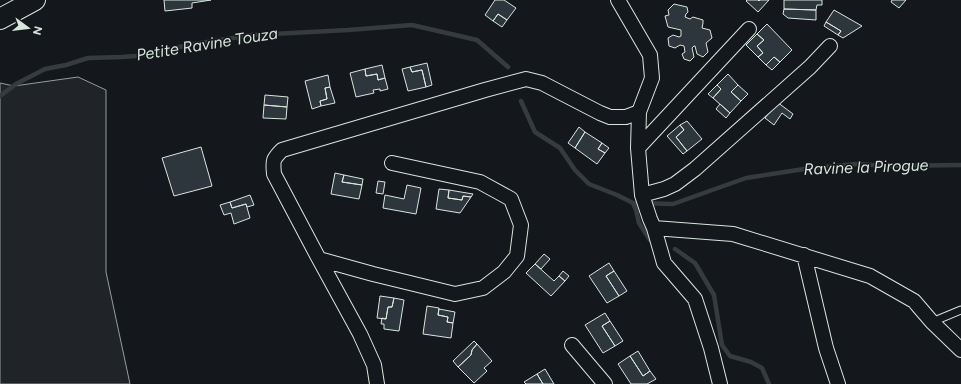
<svg xmlns="http://www.w3.org/2000/svg" width="961" height="384" font-family="Figtree,sans-serif">
	<style>
		.green { fill: #202428; stroke: #939e99 }
		.lines { fill: none; stroke-linecap: round; stroke-linejoin: round }
		.stream { stroke: #363b3e; stroke-width: 4.5 }
		.building { fill: #2c363c; stroke: #d8e6dc }
		.lane-casing { stroke: #d8e6dc; stroke-width: 9 }
		.street-casing { stroke: #d8e6dc; stroke-width: 16 }
		.secondary-casing { stroke: #d8e6dc; stroke-width: 22 }
		.lane { stroke: #14181c; stroke-width: 7 }
		.street { stroke: #14181c; stroke-width: 14 }
		.secondary { stroke: #14181c; stroke-width: 20 }
		.labels { text-anchor: middle; dominant-baseline: central; stroke-width: 3; stroke-linejoin: round; paint-order: stroke }
		.water-label { font-size: 16px; font-style: italic; fill: #d8e6dc; stroke: #14181c }
	</style>
	<rect width="100%" height="100%" fill="#14181c"/>
	<path class="green" d="M78,77L106,90V272L130,384H0V83L14,86Z"/>
	<g class="lines">
		<path class="stream" d="M0,96L16,84L45,69L66,65L88,58L122,57L136,56L194,44L227,39L252,35L348,30L412,25L477,40L508,67
			M521,101L535,132L560,148L575,170L589,184L617,195L633,203L636,210L639,223L650,240
			M633,203L673,204L746,178L804,169L856,164L888,166L961,165
			M675,249L695,263L714,295L722,345L730,356L751,362L762,368L769,384"/>
	</g>
	<path class="building" d="M164,0H211L192,3V8L165,11Z
		M495,0H504L516,8L507,20L498,14L493,21L485,15Z
		M747,0H758L759,1L760,0H769L758,12L746,1Z
		M784,0H822V5H817L816,10L784,9Z
		M892,0H906L899,8L891,2Z
		M674,4L687,7L688,12L686,14L685,17L690,19L693,17L703,20V23L702,28L710,30L712,38L706,43L708,52L703,57L697,54L695,46H694L692,48L694,57L690,61L684,59L682,54L685,52L684,46L680,45L675,48L669,46L668,38L673,35L679,37L681,36V30L668,27L665,16L669,15L668,10Z
		M784,9L816,10V20L788,18L783,14Z
		M834,10L862,26L843,38L838,35L841,31L826,22Z
		M498,14L507,20L502,27L493,21Z
		M826,22L841,31L838,35L824,26Z
		M767,24L792,50L780,62L774,57L766,65L758,57L763,53L757,46L764,40L757,34Z
		M757,34L764,40L757,46L763,53L758,57L746,45Z
		M774,57L780,62L772,70L766,65Z
		M427,63L432,85L426,87L422,70L412,72L410,67Z
		M382,65L385,78L378,80L377,74L366,76L365,69Z
		M410,67L412,72L422,70L426,87L408,91L402,69Z
		M365,69L366,76L377,74L378,80L385,78L388,89L380,91V89L373,90L374,93L356,97L350,73Z
		M728,74L738,85L731,92L741,101L730,113L713,98L721,89L717,85Z
		M328,75L330,87L325,88L327,99L320,101L321,106L312,109L305,81Z
		M717,85L721,89L713,98L708,94Z
		M738,85L748,94L741,101L731,92Z
		M330,87L335,103L321,106L320,101L327,99L325,88Z
		M265,95L288,97L287,107L264,105Z
		M777,102L793,114L790,119L782,113L774,125L765,118Z
		M720,104L730,113L726,118L716,109Z
		M264,105L287,107L286,119L263,118Z
		M687,121L702,139L687,151L676,137L684,130L680,125Z
		M680,125L684,130L676,137L687,151L683,154L667,136Z
		M579,127L585,132L575,148L568,143Z
		M585,132L602,143L598,149L605,153L597,164L575,148Z
		M602,143L609,148L605,153L598,149Z
		M201,147L212,186L174,196L162,158Z
		M335,173L344,175L342,182L362,185L359,199L331,194Z
		M344,175L363,179L362,185L342,182Z
		M378,181L385,182L383,194L376,193Z
		M407,185L421,188L416,214L383,208L385,195L404,199Z
		M439,189L449,190L448,198L462,200L463,196L471,197L460,213L436,209Z
		M449,190L473,194L471,197L463,196L462,200L448,198Z
		M250,195L254,205L247,207L246,204L232,208L230,202Z
		M230,202L232,208L246,204L250,218L234,224L231,213L224,215L220,205Z
		M544,254L550,259L541,269L535,264Z
		M609,263L614,271L606,276L619,296L607,303L589,276Z
		M535,264L554,281L559,276L565,281L551,296L526,273Z
		M563,271L569,276L565,281L559,276Z
		M614,271L627,291L619,296L606,276Z
		M380,296L394,298L392,307H388L386,319L377,318Z
		M394,298L404,300L399,331L384,329V324H381L382,318L386,319L388,307H392Z
		M427,306L439,308L438,315L448,317L447,322L453,323L451,338L423,334Z
		M439,309L455,312L453,323L447,322L448,317L438,315Z
		M605,313L610,321L602,326L615,346L603,353L585,325Z
		M610,321L623,341L615,346L602,326Z
		M474,341L477,344L472,350L471,355L458,367L453,361Z
		M477,344L492,361L484,368L487,371L474,383L458,367L471,355L472,350Z
		M638,351L650,371L643,376L630,356Z
		M630,356L643,376L650,371L656,379L647,384H631L618,364Z
		M545,369L554,384H543L537,374Z
		M537,374L543,384H526L524,382Z"/>
	<g class="lines">
		<defs>
			<path id="lane" d="M932,322L961,310"/>
			<path id="street" d="M618,0L650,55L652,78L639,112L638,148L642,195L650,219L654,228L733,234L870,276L914,301L932,322L961,350
				M638,148L749,29
				M642,195L664,189L675,184L695,169L810,67L830,46
				M654,228L664,263L695,299L711,348L720,384
				M804,255L826,348L838,384
				M319,259L373,274L455,294L483,288L504,272L517,256L521,225L511,199L480,182L392,163
				M572,345L605,384
				M377,384L374,365L360,334L319,259L274,174C273,161 272,160 282,150L485,90L526,79L542,83L600,113L610,117H626L639,112"/>
			<path id="secondary" d="M0,19L35,0"/>
		</defs>
		<use href="#lane" class="lane-casing"/>
		<use href="#street" class="street-casing"/>
		<use href="#secondary" class="secondary-casing"/>
		<use href="#lane" class="lane"/>
		<use href="#street" class="street"/>
		<use href="#secondary" class="secondary"/>
	</g>
	<g class="labels">
		<g class="water-label">
			<text transform="translate(207 44) rotate(-9)">Petite Ravine Touza</text>
			<text transform="translate(866 167) rotate(-2)">Ravine la Pirogue</text>
		</g>
	</g>
	<g transform="translate(28 28) rotate(105)" stroke="#14181c" stroke-width="3" paint-order="stroke">
	<path d="M0-3L7 15L0 10L-7 15Z" fill="#d8e6dc"/>
	<text y="-6" font-size="11" font-weight="bold" text-anchor="middle" fill="#d8e6dc">N</text>
	</g>
</svg>
